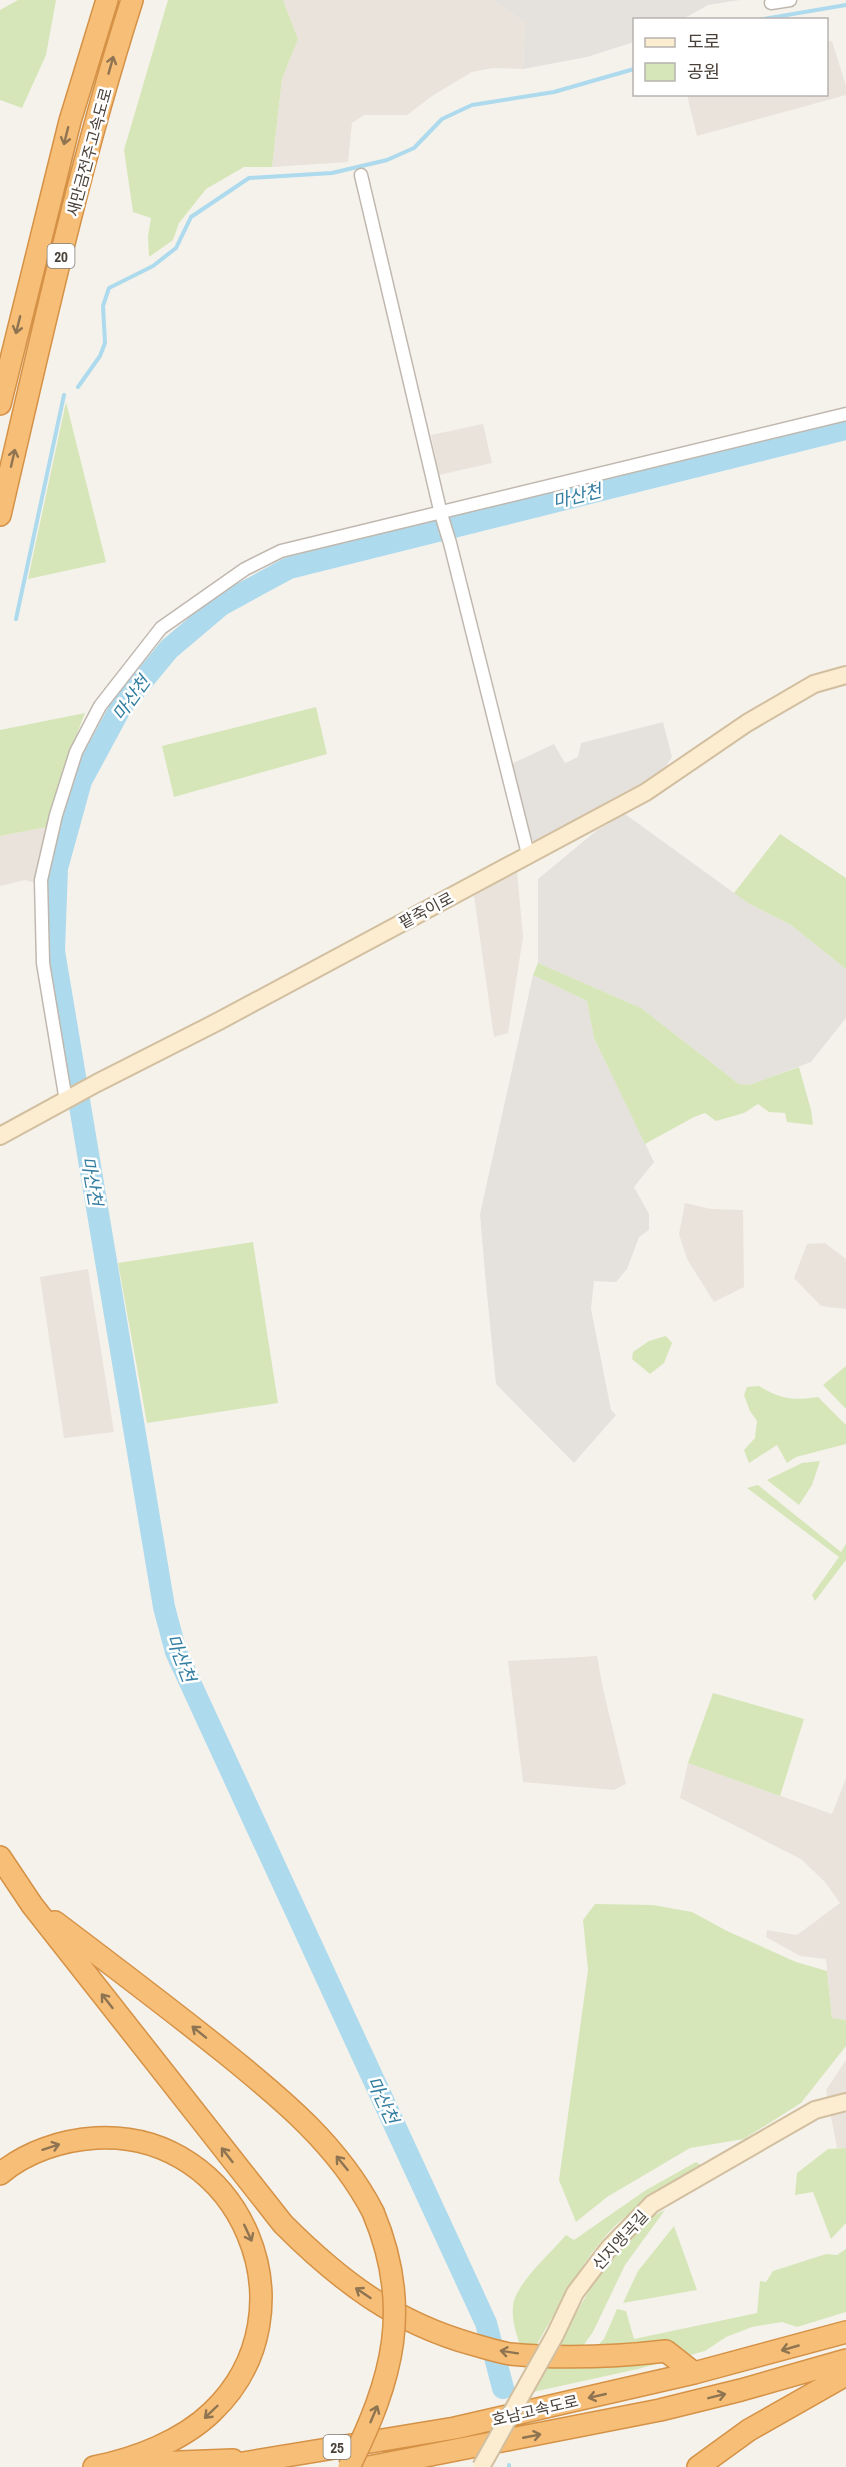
<svg xmlns="http://www.w3.org/2000/svg" width="846" height="2467" font-family="'Archivo Narrow','Noto Sans KR',sans-serif">
	<style>
		.residential { fill: #e9e3db }
		.industrial { fill: #e5e1dd }
		.green { fill: #d6e6b8 }
		.lines { fill: none; stroke-linecap: round; stroke-linejoin: round }
		.stream { stroke: #addaed; stroke-width: 4 }
		.river { stroke: #addaed; stroke-width: 22 }
		.street-casing { stroke: #c0b8af; stroke-width: 15 }
		.secondary-casing { stroke: #d2bf9f; stroke-width: 20 }
		.highway-casing { stroke: #d59246; stroke-width: 24 }
		.street { stroke: #fff; stroke-width: 12 }
		.secondary { stroke: #fcecd0; stroke-width: 16 }
		.highway { stroke: #f6be77; stroke-width: 21 }
		.secondary-bridge-casing { stroke: #d2bf9f; stroke-width: 20; stroke-linecap: butt }
		.highway-bridge-casing { stroke: #d59246; stroke-width: 24; stroke-linecap: butt }
		.secondary-bridge { stroke: #fcecd0; stroke-width: 16 }
		.highway-bridge { stroke: #f6be77; stroke-width: 21 }
		.oneway { stroke: #8f7452 }
		.labels { text-anchor: middle; dominant-baseline: central; stroke-width: 5; stroke-linejoin: round; paint-order: stroke }
		.shield { fill: #fff; stroke: #807b75; stroke-width: 1.5 }
		.shield-label { font-size: 15px; font-weight: bold; fill: #4a423a }
		.street-label { font-size: 16px; fill: #4a423a; stroke: #fff }
		.water-label { font-size: 18px; font-style: italic; fill: #347ea1; stroke: #fff }
	</style>
	<rect width="100%" height="100%" fill="#f5f2ec"/>
	<path class="residential" d="M283,0H493L525,23L523,69L493,68L472,72L432,96L407,115H364L352,123L348,162L272,167L282,79L298,39Z
		M832,41L846,86V95L697,136L687,95L826,94L827,42Z
		M483,424L492,463L439,475L431,435Z
		M47,827L35,883L25,880L0,886V836Z
		M517,871L523,937L508,1033L494,1037L474,896Z
		M685,1203L711,1209L743,1210L744,1287L714,1302L687,1259L679,1234Z
		M825,1243L846,1259V1309L821,1306L794,1278L807,1244Z
		M88,1269L114,1432L64,1438L40,1277Z
		M597,1656L603,1689L626,1784L614,1790L523,1782L508,1661Z
		M688,1763L832,1814L846,1778V2020L832,2018L826,1959L800,1956L766,1937L767,1930L797,1935L840,1903L825,1882L801,1859L680,1798Z
		M846,2060V2148H837L826,2090Z"/>
	<path class="industrial" d="M493,0H740L708,5L683,19L634,20V42L587,57L523,69L525,23Z
		M663,722L672,757L662,772L534,842L526,832L509,765L554,744L565,763L578,757L581,743Z
		M625,814L748,903L791,925L846,969V1018L811,1062L749,1085L739,1084L641,1008L538,963V879L596,831Z
		M533,975L587,1001L594,1038L654,1162L634,1187L649,1214V1230L639,1237L627,1269L616,1282L594,1281L591,1309L611,1410L616,1415L574,1463L496,1384L485,1274L480,1214Z"/>
	<path class="green" d="M18,0H56L46,55L22,108L0,100V10Z
		M168,0H283L298,39L282,79L272,167H244L206,189L179,223L173,240L149,257L148,236L151,218L133,212L124,150Z
		M66,402L106,562L28,579Z
		M316,707L327,754L174,797L162,746Z
		M85,713L66,762L47,827L0,836V730Z
		M780,834L846,878V969L791,925L748,903L734,893Z
		M538,963L641,1008L739,1084L749,1085L799,1067L811,1110L813,1125L787,1122L785,1113L769,1112L758,1104L744,1113L716,1121L705,1113L694,1117L645,1144L594,1038L587,1001L533,975Z
		M253,1242L278,1403L147,1423L118,1263Z
		M666,1336L672,1343L664,1363L650,1374L632,1359L633,1352L649,1341Z
		M846,1366V1409L823,1385Z
		M759,1386C780,1399 793,1401 818,1397L846,1425V1444L796,1457L787,1463L777,1445L749,1463L744,1450L755,1438L757,1421L750,1411L744,1395L747,1387Z
		M820,1461L812,1485L799,1505L767,1480L802,1463Z
		M758,1485L841,1552L846,1544V1560L815,1601L812,1595L839,1557L747,1488Z
		M713,1693L804,1719L780,1796L688,1763Z
		M595,1904L653,1905L692,1912L727,1931L796,1962L827,1971L832,2018L846,2020V2046L801,2103L744,2139L690,2148L607,2197L576,2222L559,2180L588,1970L583,1920Z
		M846,2148V2223L831,2239L813,2192L795,2195L797,2173L828,2149Z
		M696,2162L701,2165C666,2187 629,2208 602,2240C573,2275 553,2318 529,2358L524,2357C519,2342 511,2322 513,2306C515,2284 551,2253 566,2235L574,2240L646,2190Z
		M665,2210L625,2265L593,2332L583,2346L559,2353L560,2343C584,2300 618,2229 665,2210Z
		M674,2226L697,2290L623,2303L638,2271Z
		M846,2249V2312L797,2327L782,2322L752,2327L726,2337L705,2351L638,2369L533,2392L546,2368L587,2356L604,2339L617,2309L626,2311L634,2339L757,2313L760,2281L766,2282L773,2271L826,2254L837,2255Z"/>
	<g class="lines">
		<path class="stream" d="M758,20L846,5
			M78,387L100,356L105,343L103,306L109,288L153,266L176,248L191,217L249,178L332,173L387,160L414,148L442,119L472,105L554,92L634,69
			M16,619L64,395
			M509,2467V2465"/>
		<path class="river" d="M503,2388L486,2323L176,1652L164,1607L54,951L57,868L81,781L121,707L169,649L221,605L289,568L846,429"/>
		<defs>
			<path id="street" d="M771,3L790,0
				M361,175L441,514L450,543L528,854
				M66,1101L43,963L41,880L56,815L76,752L100,706L161,628L245,569L281,551L846,414"/>
			<path id="secondary" d="M0,1136L97,1083L219,1021L646,792L747,723L814,684L846,675
				M555,2335L575,2293L609,2248L652,2204L815,2110L846,2102"/>
			<path id="highway" d="M0,404L70,121L107,0
				M0,515C40,343 78,169 132,0
				M0,1857L32,1905L283,2224C340,2281 395,2323 475,2345C486,2348 498,2352 510,2354C562,2359 614,2357 666,2351L694,2373
				M55,1922C112,1965 169,2008 225,2053C282,2099 339,2146 373,2212
				M0,2174C26,2152 62,2140 96,2138C241,2130 317,2312 212,2412C182,2441 135,2459 94,2467
				M127,2464L233,2460
				M219,2467L455,2428L694,2373L846,2332
				M369,2467L660,2410L741,2390L846,2360
				M698,2467L749,2430L846,2375"/>
		</defs>
		<use href="#street" class="street-casing"/>
		<use href="#secondary" class="secondary-casing"/>
		<use href="#highway" class="highway-casing"/>
		<use href="#street" class="street"/>
		<use href="#secondary" class="secondary"/>
		<use href="#highway" class="highway"/>
		<defs>
			<path id="secondary-bridge" d="M481,2467L555,2335"/>
			<path id="highway-bridge" d="M349,2467C393,2379 413,2307 373,2212"/>
		</defs>
		<use href="#secondary-bridge" class="secondary-bridge-casing"/>
		<use href="#highway-bridge" class="highway-bridge-casing"/>
		<use href="#secondary-bridge" class="secondary-bridge"/>
		<use href="#highway-bridge" class="highway-bridge"/>
	</g>
	<defs><path id="oneway-shaft" d="M-6 0H5M1.5-3L5.5 0L1.5 3" fill="none" stroke-width="1.6" stroke-linecap="round" stroke-linejoin="round" transform="scale(1.5)"/></defs>
	<g class="oneway">
		<use href="#oneway-shaft" transform="translate(111 65) rotate(-74)"/>
		<use href="#oneway-shaft" transform="translate(66 136) rotate(104)"/>
		<use href="#oneway-shaft" transform="translate(18 325) rotate(104)"/>
		<use href="#oneway-shaft" transform="translate(13 458) rotate(-77)"/>
		<use href="#oneway-shaft" transform="translate(107 2001) rotate(-128)"/>
		<use href="#oneway-shaft" transform="translate(199 2032) rotate(-141)"/>
		<use href="#oneway-shaft" transform="translate(51 2147) rotate(-18)"/>
		<use href="#oneway-shaft" transform="translate(227 2155) rotate(-128)"/>
		<use href="#oneway-shaft" transform="translate(342 2163) rotate(-129)"/>
		<use href="#oneway-shaft" transform="translate(248 2233) rotate(65)"/>
		<use href="#oneway-shaft" transform="translate(363 2293) rotate(-146)"/>
		<use href="#oneway-shaft" transform="translate(790 2348) rotate(164)"/>
		<use href="#oneway-shaft" transform="translate(509 2352) rotate(-171)"/>
		<use href="#oneway-shaft" transform="translate(597 2396) rotate(167)"/>
		<use href="#oneway-shaft" transform="translate(717 2396) rotate(-14)"/>
		<use href="#oneway-shaft" transform="translate(211 2412) rotate(136)"/>
		<use href="#oneway-shaft" transform="translate(374 2414) rotate(-67)"/>
		<use href="#oneway-shaft" transform="translate(532 2436) rotate(-11)"/>
	</g>
	<g class="labels">
		<g class="shield">
			<rect x="47.5" y="244" width="27" height="24" rx="4.5"/>
			<rect x="323.5" y="2435" width="27" height="24" rx="4.5"/>
		</g>
		<g class="shield-label">
			<text x="61" y="256">20</text>
			<text x="337" y="2447">25</text>
		</g>
		<g class="street-label">
			<text transform="translate(89 152) rotate(-75)">새만금전주고속도로</text>
			<text transform="translate(426 910) rotate(-28)">팥죽이로</text>
			<text transform="translate(620 2240) rotate(-48)">신지앵곡길</text>
			<text transform="translate(535 2410) rotate(-13)">호남고속도로</text>
		</g>
		<g class="water-label">
			<text transform="translate(577 496) rotate(-14)">마산천</text>
			<text transform="translate(131 698) rotate(-54)">마산천</text>
			<text transform="translate(92 1181) rotate(80)">마산천</text>
			<text transform="translate(181 1658) rotate(69)">마산천</text>
			<text transform="translate(383 2100) rotate(65)">마산천</text>
		</g>
	</g>
	<rect x="633" y="18" width="195" height="78" fill="#ffffff" stroke="#b7b3b0" stroke-width="1.5"/>
	<rect x="645" y="38" width="30" height="9" fill="#fcecd0" stroke="#b7b3b0" stroke-width="1.5"/>
	<text x="687" y="48" font-size="18" fill="#4a423a">도로</text>
	<rect x="645" y="63" width="30" height="18" fill="#d6e6b8" stroke="#b7b3b0" stroke-width="1.5"/>
	<text x="687" y="78" font-size="18" fill="#4a423a">공원</text>
</svg>
